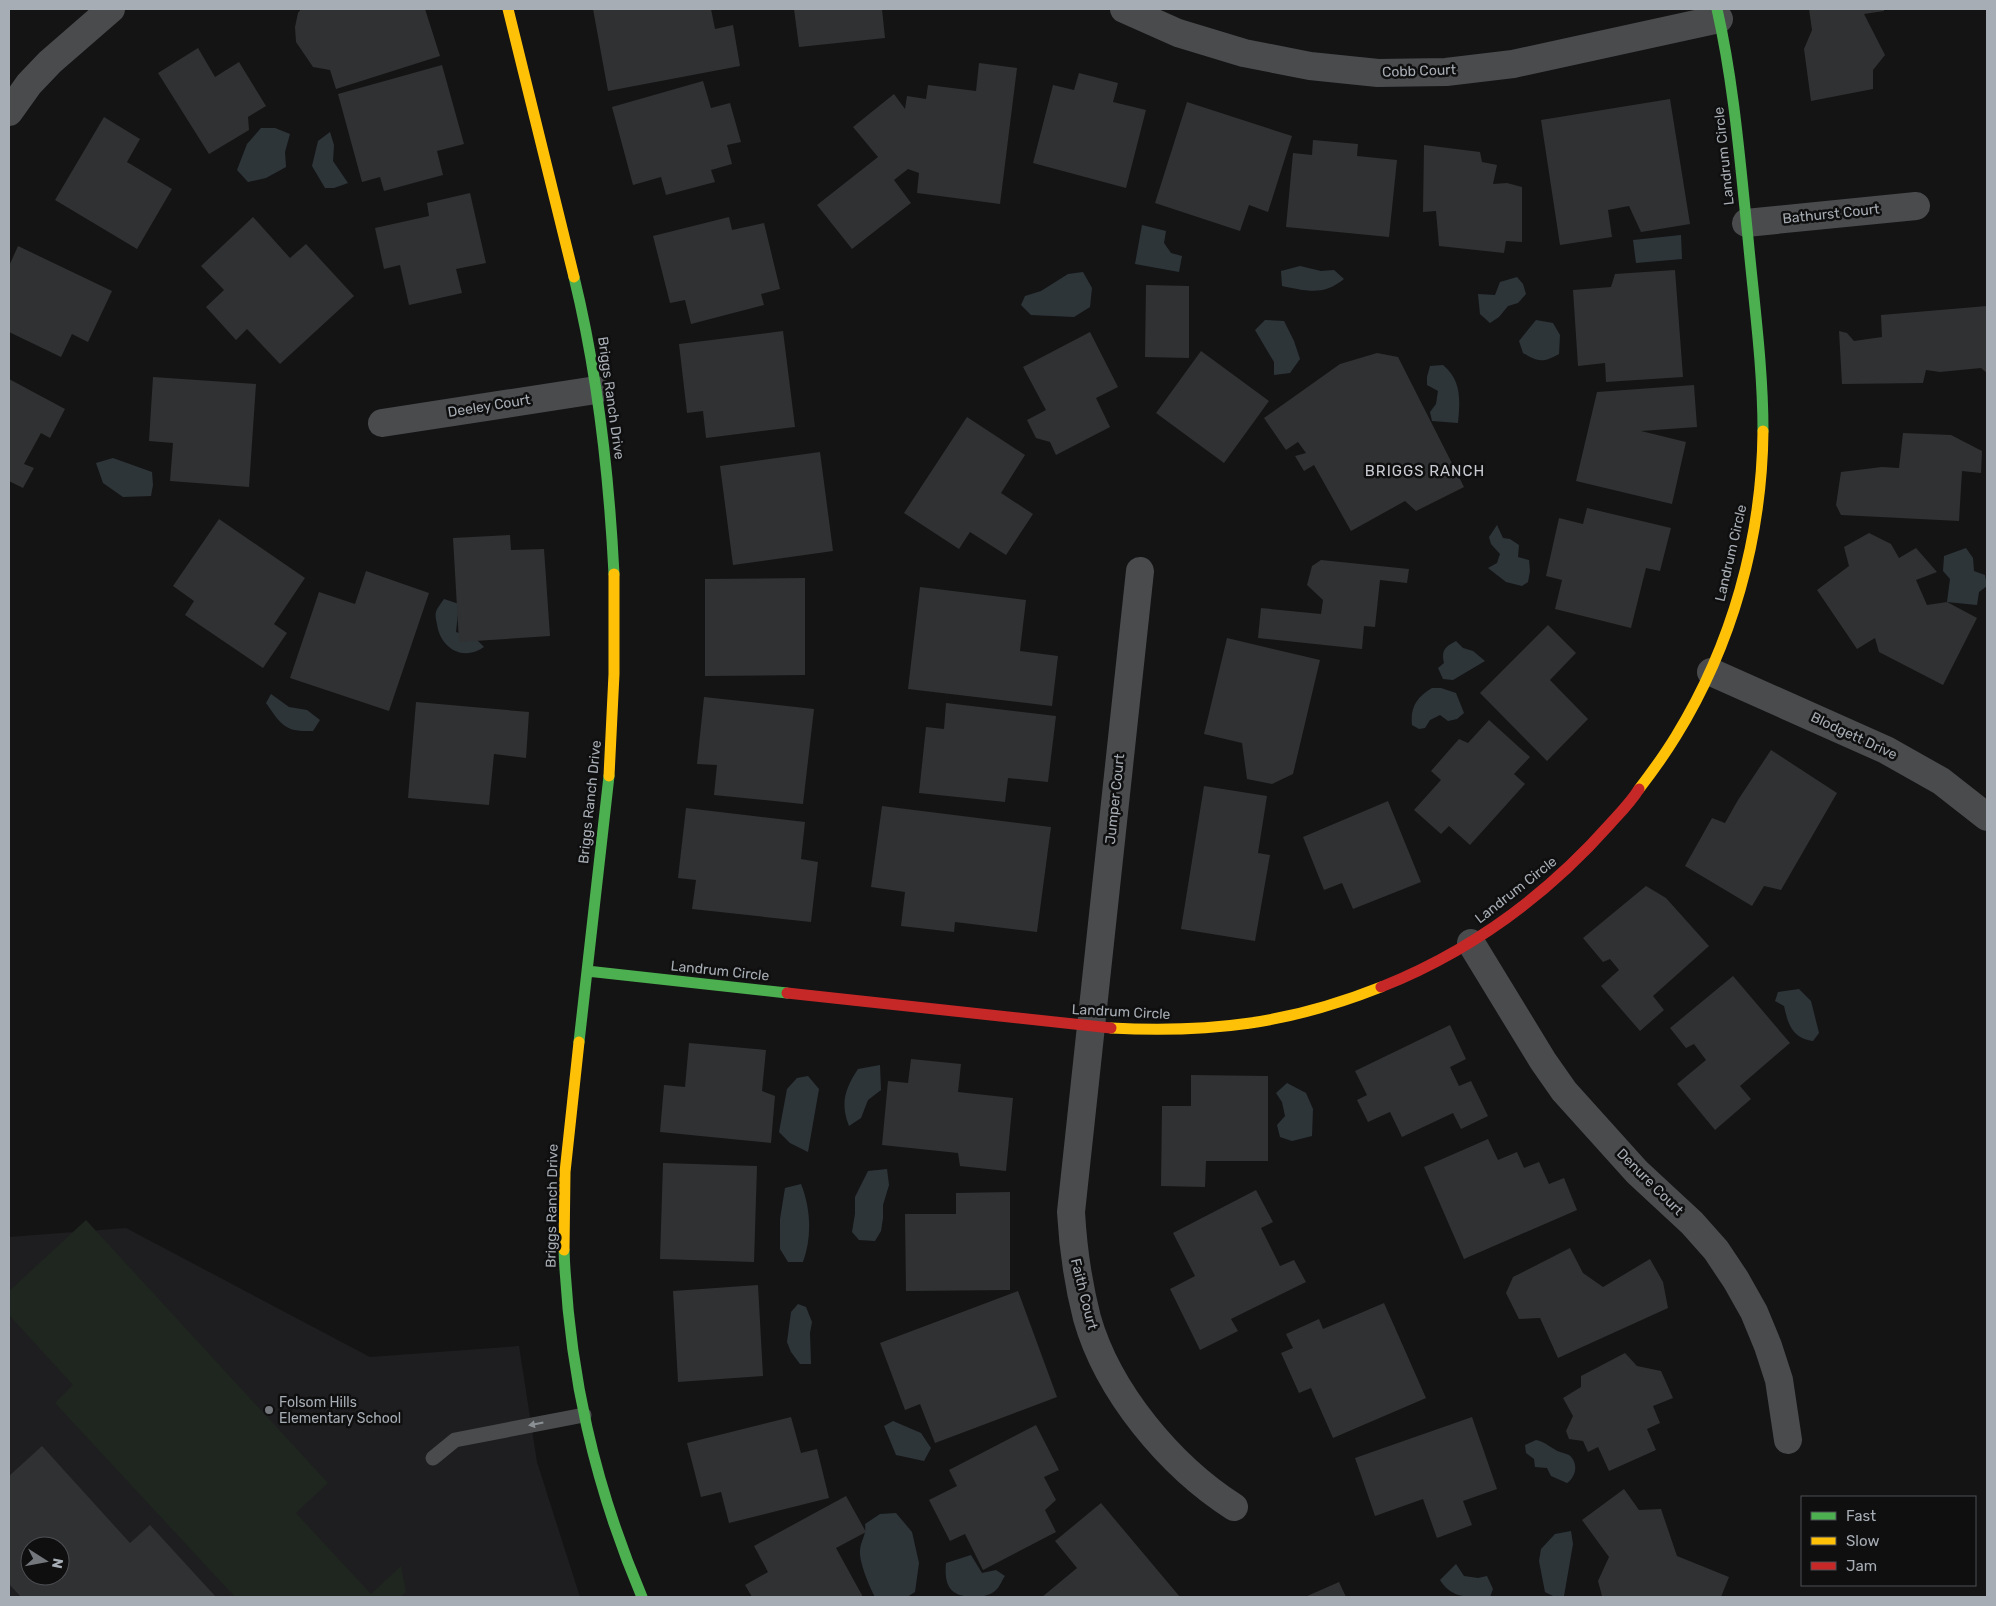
<svg xmlns="http://www.w3.org/2000/svg" width="1996" height="1606" font-family="Rubik,sans-serif">
	<style>
		.built { fill: #1e1e20; fill-rule: evenodd }
		.green { fill: #1f251f }
		.water { fill: #2d3539 }
		.building { fill: #303132; fill-rule: evenodd }
		.lines { fill: none; stroke-linecap: round; stroke-linejoin: round }
		.lane { stroke: #494b4d; stroke-width: 15 }
		.street { stroke: #494b4d; stroke-width: 28 }
		.fast { stroke: #4caf50; stroke-width: 11 }
		.slow { stroke: #ffc107; stroke-width: 11 }
		.jam { stroke: #c62828; stroke-width: 11 }
		.oneway { fill: #8b9095 }
		.poi-dot { fill: #74777c; stroke: #0f0f10; stroke-width: 2 }
		.labels { text-anchor: middle; dominant-baseline: central; stroke-width: 5; stroke-linejoin: round; paint-order: stroke }
		.street-label { font-size: 14px; fill: #a7adb4; stroke: #0f0f10 }
		.poi-label { font-size: 14px; fill: #a7adb4; stroke: #0f0f10; text-anchor: start }
		.neighbourhood-label { font-size: 15px; letter-spacing: 1px; fill: #c8cbd1; stroke: #0f0f10 }
	</style>
	<rect width="100%" height="100%" fill="#141415"/>
	<path class="built" d="M126,1228L370,1357L519,1346L537,1462L580,1597H9V1237ZM30,1546H60V1576H30Z"/>
	<path class="green" d="M86,1220L328,1483L296,1513L371,1594L401,1566L406,1592L401,1597H235L55,1403L73,1385L9,1315V1291Z"/>
	<path class="water" d="M261,128H275L290,134L285,152L286,167L266,178L248,182L237,170L247,144Z
		M330,132L334,145L333,161L348,183L334,188H325L312,166L318,141Z
		M1142,225L1166,231L1164,243L1171,253L1182,256L1179,272L1135,264Z
		M1681,235L1682,259L1636,263L1633,240Z
		M1300,266L1321,271L1334,270L1344,279C1323,296 1307,291 1282,286L1281,271Z
		M1083,272L1092,288L1090,307L1074,317L1031,315L1021,305L1025,296L1041,291L1068,274Z
		M1517,277L1523,284L1526,294L1518,303L1508,306L1499,317L1490,323L1480,314L1478,294L1495,295L1500,282Z
		M1265,320L1284,321L1294,341L1300,359L1290,373L1274,375V362L1255,330Z
		M1536,320L1553,323L1560,335L1559,354C1543,363 1538,362 1523,353L1519,341Z
		M1443,365C1462,381 1460,400 1458,423L1432,421L1430,412L1436,404L1438,391L1427,385V377L1430,366Z
		M113,458L152,472L153,485L151,496L123,497L103,483L96,463Z
		M1497,525L1503,538L1510,539L1519,545L1518,557L1529,560L1530,571L1528,582L1522,586L1506,582L1488,568L1497,563L1500,554L1491,544L1489,537Z
		M1966,548L1973,558L1974,571L1985,575L1987,586L1979,592L1977,605L1947,602L1950,579L1943,571L1944,556Z
		M444,599L459,604L456,632L476,639L484,647C463,662 440,648 437,624C436,620 435,615 436,612C437,608 442,602 444,599Z
		M1456,641L1463,648L1473,651L1485,661L1453,680L1443,679L1438,668L1444,663C1441,650 1445,647 1456,641Z
		M1432,688H1441L1456,693L1464,713L1457,719L1448,721L1440,715L1430,720L1425,728L1419,729L1412,725C1410,707 1417,697 1432,688Z
		M271,694L289,707L307,710L320,720L313,731C285,732 282,726 266,703Z
		M1799,989L1811,1001L1819,1033L1813,1041C1792,1038 1788,1024 1784,1006L1775,1001L1778,992Z
		M880,1065L881,1090L868,1100L861,1118L849,1126C840,1103 845,1089 858,1069Z
		M808,1076L819,1089L808,1152L790,1143L779,1132L787,1089L797,1078Z
		M1287,1083L1306,1093L1313,1109L1312,1136L1292,1141L1280,1137L1277,1125L1285,1116L1282,1102L1276,1093Z
		M887,1169L889,1185L883,1205V1218L881,1231L875,1241L859,1240L852,1232L855,1214V1197L868,1171Z
		M801,1184C811,1209 812,1237 803,1262H788L780,1249V1219L785,1188Z
		M798,1304L806,1307L812,1322L810,1333L811,1364H800L791,1352L787,1342L791,1312Z
		M893,1421L921,1433L931,1448L924,1461L896,1455L884,1426Z
		M1536,1440C1545,1442 1547,1445 1554,1449C1558,1452 1565,1453 1569,1455C1579,1463 1576,1477 1567,1483L1551,1476L1547,1468L1535,1467L1534,1459L1526,1453L1525,1445Z
		M896,1513L912,1532L919,1563L915,1592L907,1597H875C870,1588 859,1562 860,1551C860,1541 867,1535 865,1524L880,1514Z
		M1571,1531L1573,1544L1564,1596L1555,1597L1545,1592L1539,1561L1541,1549L1555,1534Z
		M971,1555L982,1573L996,1570L1005,1576C1002,1580 1000,1586 997,1589C992,1595 982,1597 975,1597C950,1597 944,1586 946,1563Z
		M1456,1564L1464,1576L1478,1578L1487,1576L1493,1589L1490,1597C1468,1597 1452,1599 1440,1580Z"/>
	<path class="building" d="M301,9H425L440,56L336,89L330,70L313,67L296,42L295,27L298,13Z
		M593,9H711L715,29L733,25L740,66L608,91Z
		M794,9H882L885,38L799,47Z
		M1809,9H1884V11L1864,14L1885,55L1873,70V89L1811,101L1804,49L1812,30Z
		M198,48L215,77L239,62L266,106L248,117L249,130L209,154L158,73Z
		M979,63L1017,68L1000,204L917,193L919,173L908,169L894,180L911,203L852,249L817,205L878,157L853,127L894,94L905,109L907,96L926,99L928,85L976,91Z
		M442,65L464,144L437,151L443,175L384,191L380,177L362,182L338,94Z
		M1079,73L1118,83L1113,102L1146,110L1126,188L1033,163L1053,85L1074,90Z
		M703,81L711,108L730,103L741,142L727,145L732,164L711,170L715,182L666,195L661,177L633,185L612,107Z
		M1670,99L1690,224L1641,232L1629,206L1608,210L1612,237L1560,245L1541,120Z
		M1187,102L1292,136L1268,212L1249,205L1240,231L1155,203Z
		M104,117L140,139L127,162L172,189L137,249L55,200Z
		M1313,140L1358,144L1357,156L1397,160L1389,237L1286,227L1293,153L1312,155Z
		M1424,145L1480,152L1482,162L1497,165L1493,184L1507,183L1522,187V242L1506,241L1504,253L1439,246L1436,211L1423,212Z
		M470,193L486,263L456,269L462,293L409,305L400,265L384,269L375,228L429,216L427,203Z
		M253,217L290,258L306,244L354,296L280,364L247,329L236,340L206,307L224,290L201,266Z
		M729,217L732,230L764,223L780,289L761,294L764,305L691,324L685,300L670,303L653,236Z
		M18,246L112,291L88,342L72,334L61,357L9,332V266Z
		M1675,270L1683,377L1606,382L1605,363L1578,366L1573,290L1611,287L1615,274Z
		M1146,285L1189,286V358L1145,357Z
		M1987,306V373L1981,368L1940,372L1926,370L1923,383L1842,384L1839,331L1847,333L1854,341L1882,337L1881,315Z
		M783,331L795,427L706,438L703,411L687,413L679,344Z
		M1090,332L1118,387L1096,398L1110,427L1056,455L1050,442L1036,438L1027,420L1046,410L1023,367Z
		M1201,351L1269,401L1224,463L1156,413Z
		M1377,353L1398,357L1464,487L1416,511L1405,501L1351,531L1314,465L1304,471L1295,456L1306,453L1298,442L1286,450L1264,418L1340,364Z
		M153,377L256,384L249,487L170,481L173,443L149,441Z
		M9,379L65,409L50,438L41,433L24,464L34,468L23,488L9,481Z
		M1694,385L1697,427L1641,431L1686,442L1672,504L1576,481L1597,392Z
		M967,417L1025,455L1001,493L1033,514L1006,555L970,532L959,549L904,513Z
		M1903,433L1951,435L1982,451L1981,473L1962,471L1959,521L1841,515L1836,505L1841,472L1882,467L1899,468Z
		M820,452L833,551L733,565L720,466Z
		M1587,508L1671,528L1660,571L1646,568L1631,628L1555,609L1562,580L1546,576L1559,518L1583,524Z
		M219,519L305,578L274,624L287,633L263,668L185,615L194,601L173,586Z
		M1869,533L1891,544L1899,558L1916,548L1937,572L1916,580L1927,605L1947,602L1977,618L1943,685L1879,652L1875,638L1857,649L1817,590L1849,566L1844,547Z
		M510,535L511,550L544,549L550,636L459,642L453,538Z
		M1321,560L1409,569L1407,583L1380,580L1375,627L1364,626L1362,649L1258,638L1261,608L1321,614L1323,600L1307,585L1312,566Z
		M366,571L429,593L389,711L290,678L319,592L355,604Z
		M805,578V675L705,676V579Z
		M920,587L1026,600L1020,651L1058,656L1052,706L908,689Z
		M1548,625L1576,653L1550,680L1588,719L1547,761L1480,693Z
		M1227,638L1320,660L1293,774L1272,784L1247,779L1242,743L1204,734Z
		M704,697L814,709L803,804L714,795L717,765L697,764Z
		M416,702L529,712L526,758L494,754L489,805L408,798Z
		M946,703L1056,716L1048,782L1008,778L1005,802L919,793L926,727L944,729Z
		M1489,720L1530,757L1514,774L1525,784L1470,845L1449,826L1441,834L1414,810L1441,780L1431,771L1459,739L1468,743Z
		M1771,750L1837,793L1781,890L1764,886L1752,906L1685,866L1712,818L1725,823L1738,800Z
		M1204,786L1267,796L1258,853L1270,855L1255,941L1181,929Z
		M1388,801L1421,882L1353,909L1342,883L1324,890L1303,837Z
		M882,806L1051,827L1037,932L955,922L954,932L901,926L905,892L871,887Z
		M686,808L805,822L801,859L818,862L811,922L692,909L696,880L678,878Z
		M1646,886L1666,898L1709,946L1653,996L1664,1010L1640,1031L1601,986L1619,970L1610,959L1603,962L1583,938Z
		M1733,976L1790,1043L1740,1086L1751,1099L1715,1130L1677,1084L1706,1060L1694,1044L1686,1048L1670,1028Z
		M1450,1025L1466,1059L1450,1067L1459,1086L1471,1081L1488,1116L1461,1129L1453,1113L1402,1137L1390,1112L1368,1122L1357,1100L1367,1095L1355,1071Z
		M689,1043L766,1050L762,1091L775,1096L771,1143L660,1132L664,1085L685,1087Z
		M911,1059L961,1064L958,1092L1013,1098L1006,1171L960,1166L958,1153L882,1145L888,1081L908,1083Z
		M1191,1075L1268,1076V1161H1206L1205,1187L1161,1186L1162,1106H1191Z
		M1488,1139L1498,1160L1517,1152L1524,1168L1539,1162L1549,1184L1564,1178L1577,1210L1464,1259L1424,1167Z
		M663,1163L757,1166L754,1262L660,1259Z
		M1256,1190L1273,1222L1261,1228L1280,1266L1294,1260L1306,1282L1231,1319L1238,1331L1200,1350L1170,1289L1195,1276L1173,1233Z
		M1010,1192V1290L906,1291L905,1214H956V1193Z
		M1570,1248L1583,1273L1603,1287L1650,1259L1663,1282L1668,1308L1558,1358L1540,1318L1519,1319L1506,1293L1513,1277Z
		M758,1285L763,1376L678,1382L673,1291Z
		M1018,1291L1057,1397L935,1443L920,1404L905,1410L880,1343Z
		M1384,1303L1426,1398L1333,1438L1311,1388L1299,1393L1281,1353L1293,1348L1286,1334L1319,1319L1323,1329Z
		M1625,1353L1637,1366L1661,1371L1673,1398L1653,1406L1660,1423L1647,1429L1656,1450L1609,1471L1598,1447L1588,1452L1583,1441L1569,1439L1566,1431L1573,1416L1563,1398L1581,1387V1376Z
		M791,1417L801,1453L817,1449L829,1498L729,1523L721,1492L701,1497L687,1443Z
		M1472,1417L1497,1489L1463,1501L1472,1525L1437,1538L1423,1499L1375,1516L1355,1458Z
		M1036,1425L1059,1470L1044,1477L1056,1500L1045,1510L1056,1532L983,1570L965,1534L950,1541L929,1500L957,1486L949,1470Z
		M42,1446L130,1543L150,1525L216,1597H21L9,1584V1476ZM30,1546H60V1576H30Z
		M1624,1489L1639,1510L1661,1509L1677,1556L1729,1577L1721,1597L1602,1596L1598,1581L1609,1557L1582,1520Z
		M846,1496L866,1532L836,1548L863,1597H752L745,1585L768,1572L754,1546Z
		M1101,1503L1180,1597H1042L1077,1568L1055,1541Z
		M1339,1582L1346,1597H1305Z"/>
	<g class="lines">
		<path class="lane" d="M433,1458L455,1440L584,1415"/>
		<path class="street" d="M1124,9L1178,33L1244,53L1310,66L1378,73L1446,72L1513,64L1719,19
			M9,112L29,84L50,62L111,9
			M1746,223L1916,206
			M382,423L596,390
			M1140,571L1071,1212C1073,1248 1078,1283 1087,1318C1108,1392 1170,1466 1234,1507
			M1711,672L1886,750L1941,781L1987,817
			M1471,943L1543,1061L1564,1091L1637,1172L1692,1223L1716,1250L1736,1280L1754,1312L1768,1346L1779,1380L1788,1440"/>
		<path class="fast" d="M1717,9C1734,84 1740,162 1748,238C1754,303 1763,367 1763,431
			M574,277C598,375 609,474 614,574
			M587,971L787,993
			M579,1042L609,776
			M564,1250C569,1372 594,1484 642,1597"/>
		<path class="slow" d="M508,9L574,277
			M609,776L614,674V574
			M1639,789C1652,772 1665,754 1676,736C1732,645 1762,538 1763,431
			M1111,1028C1211,1033 1288,1024 1381,987
			M564,1250L565,1172L579,1042"/>
		<path class="jam" d="M1381,987C1469,952 1547,895 1610,824C1620,813 1631,802 1639,789
			M787,993L1111,1028"/>
	</g>
	<defs><path id="oneway-solid" d="M-6-.8H1V-3.2L6.5 0L1 3.2V.8H-6Z" transform="scale(1.25)"/></defs>
	<use class="oneway" href="#oneway-solid" transform="translate(536 1424) rotate(169)"/>
	<circle class="poi-dot" cx="269" cy="1410" r="5"/>
	<g class="labels">
		<g class="street-label">
			<text transform="translate(1419 71) rotate(-2)">Cobb Court</text>
			<text transform="translate(1724 156) rotate(-96)">Landrum Circle</text>
			<text transform="translate(1831 214) rotate(-6)">Bathurst Court</text>
			<text transform="translate(611 398) rotate(82)">Briggs Ranch Drive</text>
			<text transform="translate(489 406) rotate(-9)">Deeley Court</text>
			<text transform="translate(1731 553) rotate(-77)">Landrum Circle</text>
			<text transform="translate(1854 736) rotate(25)">Blodgett Drive</text>
			<text transform="translate(1115 799) rotate(-84)">Jumper Court</text>
			<text transform="translate(590 802) rotate(-84)">Briggs Ranch Drive</text>
			<text transform="translate(1516 890) rotate(-38)">Landrum Circle</text>
			<text transform="translate(720 971) rotate(6)">Landrum Circle</text>
			<text transform="translate(1121 1012) rotate(3)">Landrum Circle</text>
			<text transform="translate(1650 1182) rotate(45)">Denure Court</text>
			<text transform="translate(552 1206) rotate(-89)">Briggs Ranch Drive</text>
			<text transform="translate(1084 1294) rotate(76)">Faith Court</text>
		</g>
		<g class="poi-label">
			<text x="279" y="1402">Folsom Hills<tspan x="279" dy="16">Elementary School</tspan></text>
		</g>
		<g class="neighbourhood-label">
			<text x="1425" y="471">BRIGGS RANCH</text>
		</g>
	</g>
	<rect width="1996" height="1606" fill="none" stroke="#a7adb4" stroke-width="20"/>
	<rect x="1801" y="1496" width="175" height="90" fill="#0f0f10" stroke="#4c4e52"/>
	<rect x="1811" y="1512" width="25" height="8" fill="#4caf50" stroke="#4c4e52"/>
	<text x="1846" y="1521" font-size="15" fill="#a7adb4">Fast</text>
	<rect x="1811" y="1537" width="25" height="8" fill="#ffc107" stroke="#4c4e52"/>
	<text x="1846" y="1546" font-size="15" fill="#a7adb4">Slow</text>
	<rect x="1811" y="1562" width="25" height="8" fill="#c62828" stroke="#4c4e52"/>
	<text x="1846" y="1571" font-size="15" fill="#a7adb4">Jam</text>
	<g transform="translate(45 1561) rotate(101)"><circle r="24" fill="#0f0f10" stroke="#4c4e52"/>
	<path d="M0-4L9 19L0 12L-9 19Z" fill="#74777c"/>
	<text y="-8" font-size="14" font-weight="bold" text-anchor="middle" fill="#a7adb4">N</text>
	</g>
</svg>
